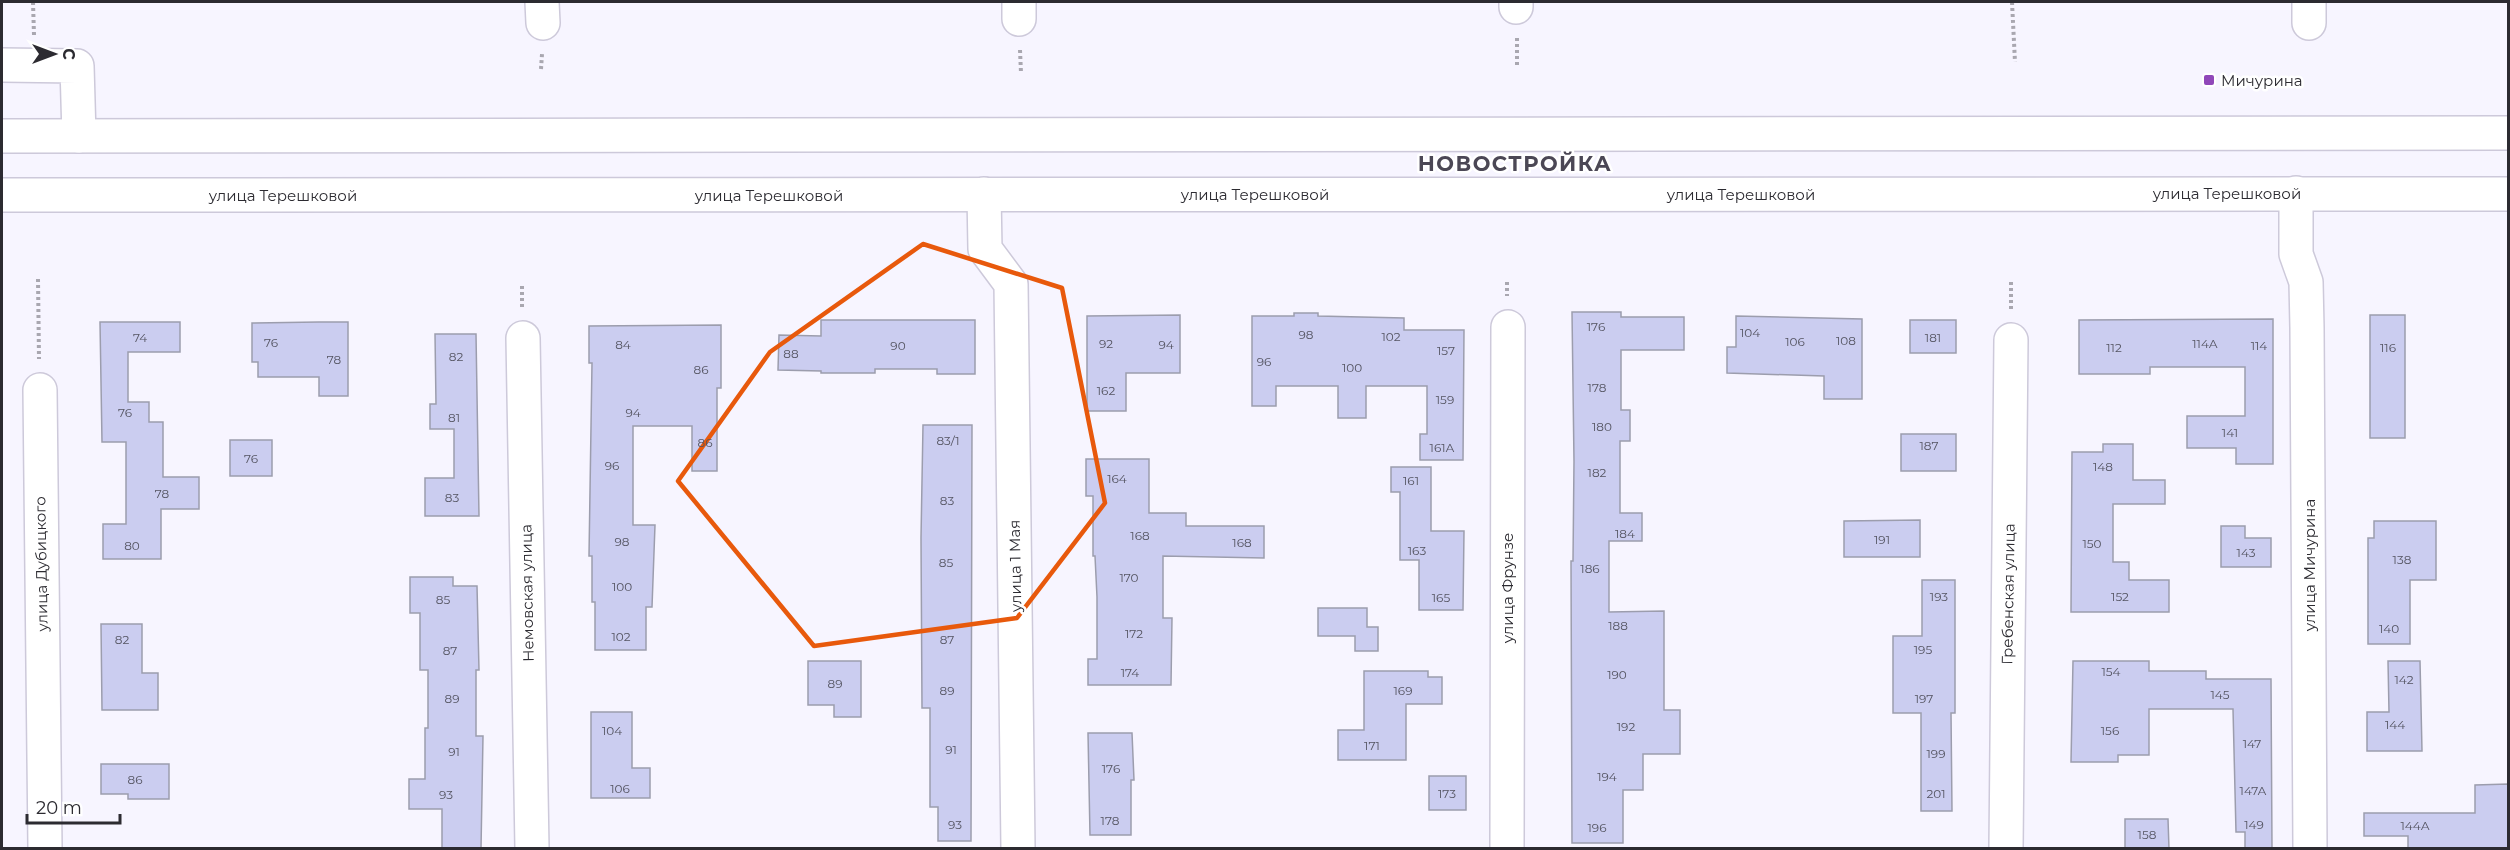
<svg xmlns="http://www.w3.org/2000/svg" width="2510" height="850" font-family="Montserrat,sans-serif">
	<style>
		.building { fill: #cbcdf0; stroke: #9c9dad; stroke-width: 1.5 }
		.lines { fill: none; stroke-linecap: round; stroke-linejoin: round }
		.minor-casing { stroke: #cdc9da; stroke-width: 36 }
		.major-casing { stroke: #cdc9da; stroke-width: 36 }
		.path { stroke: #a9a7b0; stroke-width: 4; stroke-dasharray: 3 3; stroke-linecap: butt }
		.minor { stroke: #fff; stroke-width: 33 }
		.major { stroke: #fff; stroke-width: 33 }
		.marked { fill: none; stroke: #e8590c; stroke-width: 4.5; stroke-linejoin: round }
		.poi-dot { fill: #9047b9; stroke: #fff; stroke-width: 2 }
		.labels { text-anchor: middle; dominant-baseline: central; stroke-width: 5; stroke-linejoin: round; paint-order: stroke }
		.number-label { font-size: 12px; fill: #545461 }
		.poi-label { font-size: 15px; fill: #2c2b31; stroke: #fff; text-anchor: start }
		.street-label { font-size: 15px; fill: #2c2b31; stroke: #fff }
		.district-label { font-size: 21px; font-weight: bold; letter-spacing: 1.5px; fill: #4b4755; stroke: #fff }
	</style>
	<rect width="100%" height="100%" fill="#f7f5ff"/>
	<path class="building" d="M1572,312H1621V317H1684V350H1621V410H1630V441H1620V513H1642V541H1609V612L1664,611V710H1680V754H1643V790H1623V843H1572L1571,561H1573L1574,461Z
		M1294,313H1318V316L1404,318V330H1464L1463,460H1420V434H1427V386H1366V418H1338V386H1276V406H1252V316H1294Z
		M1180,315V373H1126V411H1087V316Z
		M2370,315H2405V438H2370Z
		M1736,316L1862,319V399H1824V376L1727,373V347H1736Z
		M2273,319V464H2236V448H2187V416H2245V367H2150V374H2079V320Z
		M821,320H975V374H937V369H875V373H821V371L778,370L779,335L821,336Z
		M1910,320H1956V353H1910Z
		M100,322H180V352H128V402H149V422H163V477H199V509H161V559H103V524H126V442H102Z
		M319,322H348V396H319V377H258V362H252V323Z
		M721,325V388H717V471H692V426H633V525H655L652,607H646V650H595V602H592V556H589L592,363H589V326Z
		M435,334H476L479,516H425V478H454V429H430V404H436Z
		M923,425H972L971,841H938V807H930V708H922L921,538Z
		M1901,434H1956V471H1901Z
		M230,440H272V476H230Z
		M2103,444H2133V480H2165V504H2113V562H2129V580H2169V612H2071L2072,452H2103Z
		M1086,459H1149V513H1186V526H1264V558L1163,556V618H1172L1171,685H1088V659H1097V597L1095,556H1093V496H1086Z
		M1391,467H1431V531H1464L1463,610H1419V560H1400V492H1391Z
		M1920,520V557H1844V521Z
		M2374,521H2436V580H2410V644H2368V538H2374Z
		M2221,526H2245V538H2271V567H2221Z
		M410,577H453V586H477L479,670H476V736H483L481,849H442V809H409V779H425V728H428V670H420V613H410Z
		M1922,580H1955V713H1951L1952,811H1921V713H1893V636H1922Z
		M1318,608H1367V627H1378V651H1355V636H1318Z
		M101,624H142V673H158V710H102Z
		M808,661H861V717H834V705H808Z
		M2073,661H2149V671H2206V679H2271L2272,849H2245V832H2236L2233,709H2149V755H2118V762H2071Z
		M2388,661H2420L2422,751H2367V712H2389Z
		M1364,671H1428V677H1442V704H1406V760H1338V730H1364Z
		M591,712H632V768H650V798H591Z
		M1088,733H1132L1134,780H1131V835H1090Z
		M101,764H169V799H128V794H101Z
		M1429,776H1466V810H1429Z
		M2508,784V848H2408V836H2364V813H2475V785Z
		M2125,819H2168L2169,849H2125Z"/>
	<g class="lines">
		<defs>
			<path id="minor" d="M542,2L543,23
				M1019,2V19
				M2309,2V23
				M1516,7V2
				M2,65L77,66L79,136
				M2296,193V254L2306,282L2307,328L2310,848
				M984,194L985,249L1011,284L1018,848
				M523,338L532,848
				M40,390L45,848
				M1507,848L1508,327
				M2006,848L2011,340"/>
			<path id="major" d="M2,136L2508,133
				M2,195L2508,194"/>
		</defs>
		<use href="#minor" class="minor-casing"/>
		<use href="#major" class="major-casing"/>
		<path class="path" d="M33,2L34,35
			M2012,2L2015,62
			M1517,38V67
			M1020,50L1021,73
			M541,69L542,54
			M38,279L39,359
			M1507,282V296
			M522,286V308
			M2011,309V282"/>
		<use href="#minor" class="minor"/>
		<use href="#major" class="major"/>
	</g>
	<path class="marked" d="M923,244L1062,288L1105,503L1017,618L814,646L678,481L770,352Z"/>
	<rect class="poi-dot" x="2203" y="74" width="12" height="12" rx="3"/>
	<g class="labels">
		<g class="number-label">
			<text x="1596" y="326">176</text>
			<text x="1750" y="332">104</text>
			<text x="1306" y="334">98</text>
			<text x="1391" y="336">102</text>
			<text x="140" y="337">74</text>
			<text x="1933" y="337">181</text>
			<text x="1846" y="340">108</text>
			<text x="1795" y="341">106</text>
			<text x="271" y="342">76</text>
			<text x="1106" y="343">92</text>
			<text x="2205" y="343">114А</text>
			<text x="623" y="344">84</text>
			<text x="1166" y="344">94</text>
			<text x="898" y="345">90</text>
			<text x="2259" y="345">114</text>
			<text x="2114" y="347">112</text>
			<text x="2388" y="347">116</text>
			<text x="1446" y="350">157</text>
			<text x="791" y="353">88</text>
			<text x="456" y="356">82</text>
			<text x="334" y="359">78</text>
			<text x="1264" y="361">96</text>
			<text x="1352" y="367">100</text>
			<text x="701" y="369">86</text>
			<text x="1597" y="387">178</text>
			<text x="1106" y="390">162</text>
			<text x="1445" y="399">159</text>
			<text x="125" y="412">76</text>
			<text x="633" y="412">94</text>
			<text x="454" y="417">81</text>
			<text x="1602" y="426">180</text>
			<text x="2230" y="432">141</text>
			<text x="948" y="440">83/1</text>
			<text x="705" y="442">86</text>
			<text x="1929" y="445">187</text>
			<text x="1442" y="447">161А</text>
			<text x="251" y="458">76</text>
			<text x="612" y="465">96</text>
			<text x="2103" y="466">148</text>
			<text x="1597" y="472">182</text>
			<text x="1117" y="478">164</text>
			<text x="1411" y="480">161</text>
			<text x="162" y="493">78</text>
			<text x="452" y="497">83</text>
			<text x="947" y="500">83</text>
			<text x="1625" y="533">184</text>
			<text x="1140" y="535">168</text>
			<text x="1882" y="539">191</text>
			<text x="622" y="541">98</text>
			<text x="1242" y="542">168</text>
			<text x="2092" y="543">150</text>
			<text x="132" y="545">80</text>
			<text x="1417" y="550">163</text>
			<text x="2246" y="552">143</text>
			<text x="2402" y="559">138</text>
			<text x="946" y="562">85</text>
			<text x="1590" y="568">186</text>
			<text x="1129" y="577">170</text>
			<text x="622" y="586">100</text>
			<text x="1939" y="596">193</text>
			<text x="2120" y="596">152</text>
			<text x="1441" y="597">165</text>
			<text x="443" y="599">85</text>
			<text x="1618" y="625">188</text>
			<text x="2389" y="628">140</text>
			<text x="1134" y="633">172</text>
			<text x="621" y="636">102</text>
			<text x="122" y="639">82</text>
			<text x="947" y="639">87</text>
			<text x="1923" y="649">195</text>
			<text x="450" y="650">87</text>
			<text x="2111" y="671">154</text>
			<text x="1130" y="672">174</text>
			<text x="1617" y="674">190</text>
			<text x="2404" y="679">142</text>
			<text x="835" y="683">89</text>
			<text x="947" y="690">89</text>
			<text x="1403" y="690">169</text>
			<text x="2220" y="694">145</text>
			<text x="452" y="698">89</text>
			<text x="1924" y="698">197</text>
			<text x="2395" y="724">144</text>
			<text x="1626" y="726">192</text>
			<text x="612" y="730">104</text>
			<text x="2110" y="730">156</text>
			<text x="2252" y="743">147</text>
			<text x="1372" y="745">171</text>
			<text x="951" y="749">91</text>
			<text x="454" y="751">91</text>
			<text x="1936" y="753">199</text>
			<text x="1111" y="768">176</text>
			<text x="1607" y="776">194</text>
			<text x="135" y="779">86</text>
			<text x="620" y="788">106</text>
			<text x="2253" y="790">147А</text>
			<text x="1447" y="793">173</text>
			<text x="1936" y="793">201</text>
			<text x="446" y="794">93</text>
			<text x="1110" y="820">178</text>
			<text x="955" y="824">93</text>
			<text x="2254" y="824">149</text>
			<text x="2415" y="825">144А</text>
			<text x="1597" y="827">196</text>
			<text x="2147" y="834">158</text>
		</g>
		<g class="poi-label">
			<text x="2221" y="80">Мичурина</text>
		</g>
		<g class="street-label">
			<text x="2227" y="193">улица Терешковой</text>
			<text x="1255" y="194">улица Терешковой</text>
			<text x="1741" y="194">улица Терешковой</text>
			<text x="283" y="195">улица Терешковой</text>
			<text x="769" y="195">улица Терешковой</text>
			<text transform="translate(41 564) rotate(-91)">улица Дубицкого</text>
			<text transform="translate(2309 565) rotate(-90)">улица Мичурина</text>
			<text transform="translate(1015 566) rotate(-91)">улица 1 Мая</text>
			<text transform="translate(1507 588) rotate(-90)">улица Фрунзе</text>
			<text transform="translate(527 593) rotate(-91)">Немовская улица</text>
			<text transform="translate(2008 594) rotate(-89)">Гребенская улица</text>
		</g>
		<g class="district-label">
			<text x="1515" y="163">НОВОСТРОЙКА</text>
		</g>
	</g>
	<rect width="2510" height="850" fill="none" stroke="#2c2b31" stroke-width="6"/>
	<g transform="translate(54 54) rotate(90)" stroke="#ffffff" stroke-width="4.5" paint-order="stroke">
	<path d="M0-4.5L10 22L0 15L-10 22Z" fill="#2c2b31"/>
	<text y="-9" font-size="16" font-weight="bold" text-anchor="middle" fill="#2c2b31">С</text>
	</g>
	<path d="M27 814v9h93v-9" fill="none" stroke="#2c2b31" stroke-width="3"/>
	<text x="36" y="814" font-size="18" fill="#2c2b31" stroke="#ffffff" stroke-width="4.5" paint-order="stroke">20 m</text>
</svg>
